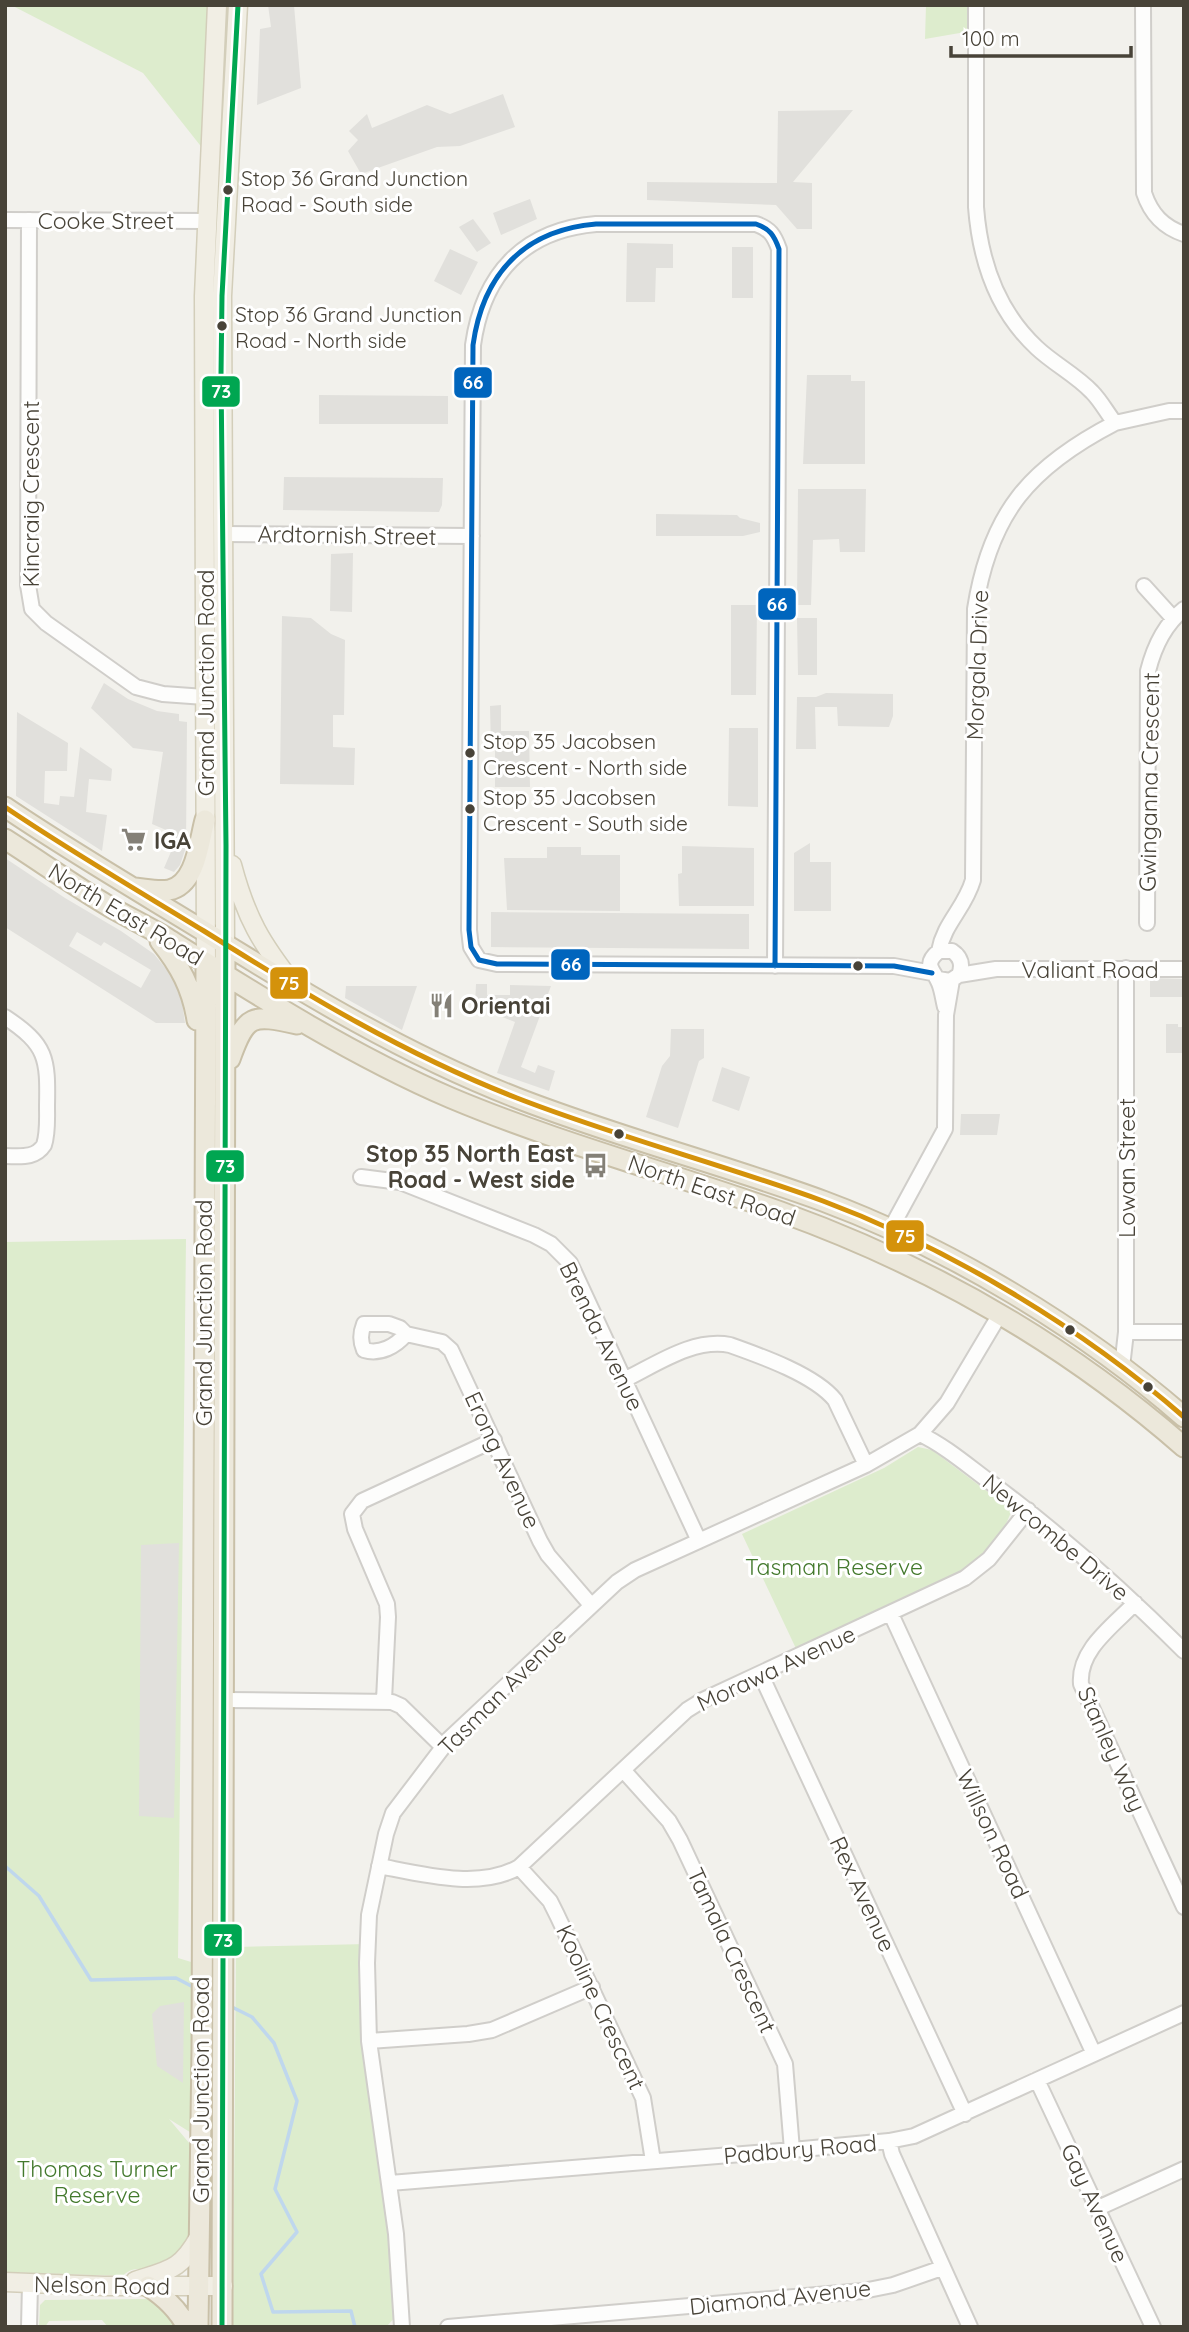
<svg xmlns="http://www.w3.org/2000/svg" width="1189" height="2332" font-family="Quicksand,sans-serif">
	<style>
		.green { fill: #ddeccd }
		.parking { fill: #e1e0dc; fill-rule: evenodd }
		.lines { fill: none; stroke-linecap: round; stroke-linejoin: round }
		.stream { stroke: #bfd7ed; stroke-width: 3.5 }
		.minor-casing { stroke: #d0ceca; stroke-width: 18 }
		.major-casing { stroke: #d3ceba; stroke-width: 21 }
		.highway-casing { stroke: #c9c0a8; stroke-width: 23 }
		.minor { stroke: #fdfdfc; stroke-width: 14 }
		.major { stroke: #f1eee4; stroke-width: 18 }
		.highway { stroke: #ece8db; stroke-width: 19 }
		.bus-1-casing { stroke: #fff; stroke-width: 10 }
		.bus-2-casing { stroke: #fff; stroke-width: 10 }
		.bus-3-casing { stroke: #fff; stroke-width: 10 }
		.bus-1 { stroke: #d4920b; stroke-width: 5 }
		.bus-2 { stroke: #0065bd; stroke-width: 5 }
		.bus-3 { stroke: #00a651; stroke-width: 5 }
		.bus-dot { fill: #484338; stroke: #fff; stroke-width: 2.5 }
		.labels { text-anchor: middle; dominant-baseline: central; stroke-width: 6; stroke-linejoin: round; paint-order: stroke }
		.bus-label { font-size: 21px; fill: #484338; stroke: #fff; text-anchor: start }
		.street-label { font-size: 23px; fill: #484338; stroke: #fff }
		.poi-label { font-size: 23px; font-weight: bold; fill: #484338; stroke: #fff; text-anchor: start }
		.park-label { font-size: 23px; fill: #43792c; stroke: #fff }
		.line-badge { stroke: #fff; stroke-width: 2.5 }
		.badge-label { font-size: 19px; text-anchor: middle; font-weight: bold; fill: #fff }
	</style>
	<rect width="100%" height="100%" fill="#f2f1ec"/>
	<path class="green" d="M11,5H209L207,154L143,73Z
		M926,5H974L977,30L925,39Z
		M186,1239L178,1958L201,1965V2139L169,2119L190,2144L189,2242C180,2253 169,2265 153,2268C139,2271 135,2265 122,2276L5,2272V1242Z
		M918,1447L932,1450L1012,1510L1006,1524L994,1544L965,1578L800,1657L742,1534L884,1468Z
		M368,1944L369,2041L401,2311L386,2327H233L236,1947Z
		M149,2299L160,2300L182,2327H108L102,2320L49,2321L45,2327H39L40,2305L45,2300Z"/>
	<path class="parking" d="M268,5H294L301,88L257,105L260,29L271,27Z
		M503,94L515,127L460,146L437,147L361,174L348,151L358,140L349,131L367,114L372,128L427,105L450,114Z
		M853,110L793,182L812,183V229H797L776,205L647,200V182L777,183L778,111Z
		M530,199L537,219L501,235L493,213Z
		M473,219L491,243L477,252L459,227Z
		M627,243L673,244V268H656L655,302H626Z
		M732,247H753V298H732Z
		M450,249L478,262L461,295L434,281Z
		M807,375H851V381H865V464H803Z
		M319,395L448,396V424H319Z
		M284,477L443,478L442,505L439,512L283,510Z
		M798,489H866L865,552H840L839,539L813,540L811,605H797Z
		M656,514L737,515L740,518L760,523V532L743,536H656Z
		M353,553L352,612L330,611L331,554Z
		M731,605H757L756,695H731Z
		M282,616L311,618L331,634L345,640L344,715H333V747L355,748L354,785L280,784Z
		M797,618H817V675H798Z
		M104,683L128,699L157,711L179,714V721L187,722L186,847L180,865L174,872L164,868L176,840L173,833L152,824L163,752L133,748L91,708Z
		M826,693L893,694V716L889,727L838,726L837,707H815L816,749H796L797,697H816Z
		M501,705V731H529L530,787H495V748L491,747L490,706Z
		M17,712L68,743L67,771H45L44,803L59,805L60,796L74,797L80,747L112,769L111,781L89,779L86,812L107,815L102,851L16,796Z
		M729,728H758V807L728,806Z
		M810,843V862H831V911H794V853Z
		M682,846L754,848V906H679L678,874L682,873Z
		M547,847H581V855H620V911L507,910L504,858H547Z
		M5,858L65,898L121,931L154,954L172,976L182,1002L185,1023H156L5,927ZM77,932L101,946L104,942L151,970L141,988L69,946Z
		M491,912L749,914V949L491,947Z
		M1150,978L1184,979V997H1150Z
		M476,984H487V995H510V985L551,986L521,1067L535,1073L538,1065L555,1071L549,1091L497,1073L515,1022L497,1015L496,1005H475Z
		M346,986H417L402,1030L345,998Z
		M1166,1024H1178V1027H1184V1053H1166Z
		M671,1029H704V1058L699,1061L678,1128L646,1117L662,1066L670,1056Z
		M722,1067L750,1077L739,1111L712,1101Z
		M961,1114H1000L997,1135H960Z
		M179,1543L174,1818L139,1816L141,1545Z
		M184,2002L183,2083L157,2066L152,2014L160,2006Z"/>
	<g class="lines">
		<path class="stream" d="M5,1866L39,1896L91,1980L176,1978L195,1988
			M230,2006L252,2017L274,2043L297,2101L275,2189L297,2232L261,2274L273,2312L351,2311L355,2327"/>
		<defs>
			<path id="minor" d="M976,5V207C980,260 997,311 1037,348C1054,364 1076,375 1092,392C1101,401 1107,413 1115,423L1169,411H1184
				M1143,5L1144,193C1151,214 1163,227 1184,234
				M5,220L207,221
				M29,220L28,585L32,609L46,623L136,687L163,694L205,697
				M223,534L472,536
				M1144,586L1173,618
				M1147,923L1148,671C1154,647 1164,625 1184,609
				M939,951C944,923 965,908 973,880L975,609C990,513 1030,467 1115,423
				M775,966L779,249C774,235 770,229 756,224H596C524,230 483,274 473,345L469,930L471,947L479,960L497,964L894,966L932,973
				M959,975L996,969H1184
				M938,979L950,981L959,975C963,965 961,957 952,951H939C922,965 934,970 939,983C942,990 943,999 945,1007
				M5,1017C47,1045 48,1058 47,1106C47,1119 48,1133 44,1145C35,1159 20,1156 5,1156
				M361,1177L400,1182L534,1235L551,1244L570,1263L699,1541
				M890,1230L945,1129L946,1015L952,980
				M1126,1332H1184
				M406,1334C396,1346 380,1355 364,1350C360,1341 360,1334 364,1324H389L400,1328L406,1334L442,1342L451,1350L540,1541L548,1555L591,1605
				M1122,1367L1126,1332V968
				M624,1380C657,1364 693,1338 730,1345C761,1356 815,1375 835,1400L866,1465
				M920,1434C945,1446 967,1465 990,1482C1059,1533 1123,1590 1184,1651
				M1135,1603C1113,1626 1078,1650 1081,1684L1184,1907
				M891,1614L1094,2054
				M761,1675L965,2114
				M225,1700L392,1702L401,1706L443,1747
				M384,1700L388,1617L387,1604L355,1529L352,1514L362,1501L494,1440
				M624,1771L669,1821L680,1840L785,2064L792,2150
				M379,1866C421,1874 480,1890 519,1867L687,1710L703,1700L965,1578L989,1559L1028,1510
				M519,1867L550,1901L557,1915L643,2098L653,2161
				M369,2041L468,2034L492,2030L592,1987
				M1037,2080L1153,2327
				M889,2141L892,2154L970,2327
				M390,2183L792,2150L889,2141L914,2136L1184,2013
				M1098,2208L1184,2169
				M29,2327L30,2284
				M402,2327L396,2234L369,2041L367,1963L369,1915L386,1834L393,1813L450,1738L617,1582L635,1570L866,1465L920,1434L947,1403L1000,1314
				M448,2327L863,2291L893,2285L942,2268"/>
			<path id="major" d="M232,865C246,918 261,943 294,985
				M225,945L222,296L238,5
				M206,963L204,296L217,5
				M135,2281C169,2270 181,2270 199,2237
				M5,2282L104,2286H223"/>
			<path id="highway" d="M5,807C70,851 137,890 204,931C305,994 406,1055 517,1098C617,1137 722,1164 823,1201C949,1248 1082,1328 1184,1417
				M5,839C41,862 76,887 112,908C130,918 148,927 165,937C257,995 351,1055 451,1098C558,1143 671,1173 781,1212C928,1265 1066,1344 1184,1447
				M135,888C146,889 158,892 169,890C196,885 199,842 205,820
				M160,941C180,966 192,988 197,1020
				M230,1059C246,1014 252,1014 297,1024
				M148,2286C165,2297 178,2309 187,2327
				M198,2327L202,2049L206,963
				M222,2327L225,945"/>
		</defs>
		<use href="#minor" class="minor-casing"/>
		<use href="#major" class="major-casing"/>
		<use href="#highway" class="highway-casing"/>
		<use href="#minor" class="minor"/>
		<use href="#major" class="major"/>
		<use href="#highway" class="highway"/>
		<defs>
			<path id="bus-1" d="M5,807C70,851 137,890 204,931C305,994 406,1055 517,1098C617,1137 722,1164 823,1201C949,1248 1082,1328 1184,1417"/>
			<path id="bus-2" d="M775,966L779,249C774,235 770,229 756,224H596C524,230 483,274 473,345L469,930L471,947L479,960L497,964L894,966L932,973"/>
			<path id="bus-3" d="M222,2327L226,845L221,375L222,296L238,5"/>
		</defs>
		<use href="#bus-1" class="bus-1-casing"/>
		<use href="#bus-2" class="bus-2-casing"/>
		<use href="#bus-3" class="bus-3-casing"/>
		<use href="#bus-1" class="bus-1"/>
		<use href="#bus-2" class="bus-2"/>
		<use href="#bus-3" class="bus-3"/>
	</g>
	<defs>
		<symbol id="supermarket-bare" viewBox="-9 -9 18 18"><path d="M-6-5.5h2.5l.6 2H6L4.5 2H-2.5L-4.4-4H-6ZM-1.5 3.2a1.3 1.3 0 1 0 .1 0ZM3 3.2a1.3 1.3 0 1 0 .1 0Z" fill="#848077" stroke="#fff" stroke-width="2.5" paint-order="stroke"/></symbol>
		<symbol id="restaurant-bare" viewBox="-9 -9 18 18"><path d="M-5-6h1v4h1v-4h1v4h1v-4h1v5L-1.5 .5V6h-2V.5L-5-1ZM5-6V6H3V1.5H1.5Q1.5-4 5-6Z" fill="#848077" stroke="#fff" stroke-width="2.5" paint-order="stroke"/></symbol>
		<symbol id="bus-bare" viewBox="-9 -9 18 18"><path d="M-5-6H5V4H4V6H2V4H-2V6H-4V4H-5ZM-3.5-4V0h7V-4ZM-3.5 1.2v1.5H-2V1.2ZM2 1.2v1.5H3.5V1.2Z" fill="#848077" stroke="#fff" stroke-width="2.5" paint-order="stroke"/></symbol>
	</defs>
	<g fill-rule="evenodd">
		<use href="#supermarket-bare" x="116" y="822" width="35" height="35"/>
		<use href="#restaurant-bare" x="424" y="988" width="35" height="35"/>
		<use href="#bus-bare" x="578" y="1148" width="35" height="35"/>
	</g>
	<g class="bus-dot">
		<circle cx="228" cy="190" r="6"/>
		<circle cx="222" cy="326" r="6"/>
		<circle cx="470" cy="753" r="6"/>
		<circle cx="470" cy="809" r="6"/>
		<circle cx="858" cy="966" r="6"/>
		<circle cx="619" cy="1134" r="6"/>
		<circle cx="1070" cy="1330" r="6"/>
		<circle cx="1148" cy="1387" r="6"/>
	</g>
	<g class="labels">
		<g class="bus-label">
			<text x="241" y="178">Stop 36 Grand Junction<tspan x="241" dy="26">Road - South side</tspan></text>
			<text x="235" y="314">Stop 36 Grand Junction<tspan x="235" dy="26">Road - North side</tspan></text>
			<text x="483" y="741">Stop 35 Jacobsen<tspan x="483" dy="26">Crescent - North side</tspan></text>
			<text x="483" y="797">Stop 35 Jacobsen<tspan x="483" dy="26">Crescent - South side</tspan></text>
		</g>
		<g class="street-label">
			<text x="106" y="220">Cooke Street</text>
			<text transform="translate(30 494) rotate(-90)">Kincraig Crescent</text>
			<text transform="translate(347 535) rotate(1)">Ardtornish Street</text>
			<text transform="translate(977 665) rotate(-88)">Morgala Drive</text>
			<text transform="translate(205 683) rotate(-90)">Grand Junction Road</text>
			<text transform="translate(1149 782) rotate(-89)">Gwinganna Crescent</text>
			<text transform="translate(126 914) rotate(31)">North East Road</text>
			<text x="1090" y="969">Valiant Road</text>
			<text transform="translate(1126 1168) rotate(-90)">Lowan Street</text>
			<text transform="translate(712 1190) rotate(19)">North East Road</text>
			<text transform="translate(203 1313) rotate(-90)">Grand Junction Road</text>
			<text transform="translate(602 1336) rotate(64)">Brenda Avenue</text>
			<text transform="translate(503 1460) rotate(65)">Erong Avenue</text>
			<text transform="translate(1056 1537) rotate(40)">Newcombe Drive</text>
			<text transform="translate(776 1668) rotate(-25)">Morawa Avenue</text>
			<text transform="translate(502 1691) rotate(-45)">Tasman Avenue</text>
			<text transform="translate(1112 1749) rotate(66)">Stanley Way</text>
			<text transform="translate(993 1834) rotate(65)">Willson Road</text>
			<text transform="translate(863 1894) rotate(65)">Rex Avenue</text>
			<text transform="translate(732 1950) rotate(65)">Tamala Crescent</text>
			<text transform="translate(601 2007) rotate(65)">Kooline Crescent</text>
			<text transform="translate(200 2090) rotate(-90)">Grand Junction Road</text>
			<text transform="translate(800 2149) rotate(-5)">Padbury Road</text>
			<text transform="translate(1095 2203) rotate(65)">Gay Avenue</text>
			<text transform="translate(102 2285) rotate(1)">Nelson Road</text>
			<text transform="translate(780 2297) rotate(-6)">Diamond Avenue</text>
		</g>
		<g class="poi-label">
			<text x="154" y="840">IGA</text>
			<text x="461" y="1005">Orientai</text>
			<text x="575" y="1153" text-anchor="end">Stop 35 North East<tspan x="575" dy="26">Road - West side</tspan></text>
		</g>
		<g class="park-label">
			<text x="834" y="1566">Tasman Reserve</text>
			<text x="97" y="2168">Thomas Turner<tspan x="97" dy="26">Reserve</tspan></text>
		</g>
	</g>
	<g class="line-badge">
		<rect x="453" y="366" width="40" height="33" rx="7" fill="#0065bd"/>
		<rect x="201" y="375" width="40" height="33" rx="7" fill="#00a651"/>
		<rect x="757" y="587" width="40" height="34" rx="7" fill="#0065bd"/>
		<rect x="550" y="948" width="41" height="33" rx="7" fill="#0065bd"/>
		<rect x="269" y="966" width="40" height="34" rx="7" fill="#d4920b"/>
		<rect x="205" y="1149" width="40" height="34" rx="7" fill="#00a651"/>
		<rect x="885" y="1219" width="40" height="34" rx="7" fill="#d4920b"/>
		<rect x="203" y="1923" width="40" height="34" rx="7" fill="#00a651"/>
	</g>
	<g class="badge-label">
		<text x="473" y="389">66</text>
		<text x="221" y="398">73</text>
		<text x="777" y="611">66</text>
		<text x="571" y="971">66</text>
		<text x="289" y="990">75</text>
		<text x="225" y="1173">73</text>
		<text x="905" y="1243">75</text>
		<text x="223" y="1947">73</text>
	</g>
	<rect width="1189" height="2332" fill="none" stroke="#484338" stroke-width="14"/>
	<path d="M951 46v10h180v-10" fill="none" stroke="#484338" stroke-width="3.5"/>
	<text x="962" y="46" font-size="21" fill="#484338" stroke="#ffffff" stroke-width="5" paint-order="stroke">100 m</text>
</svg>
